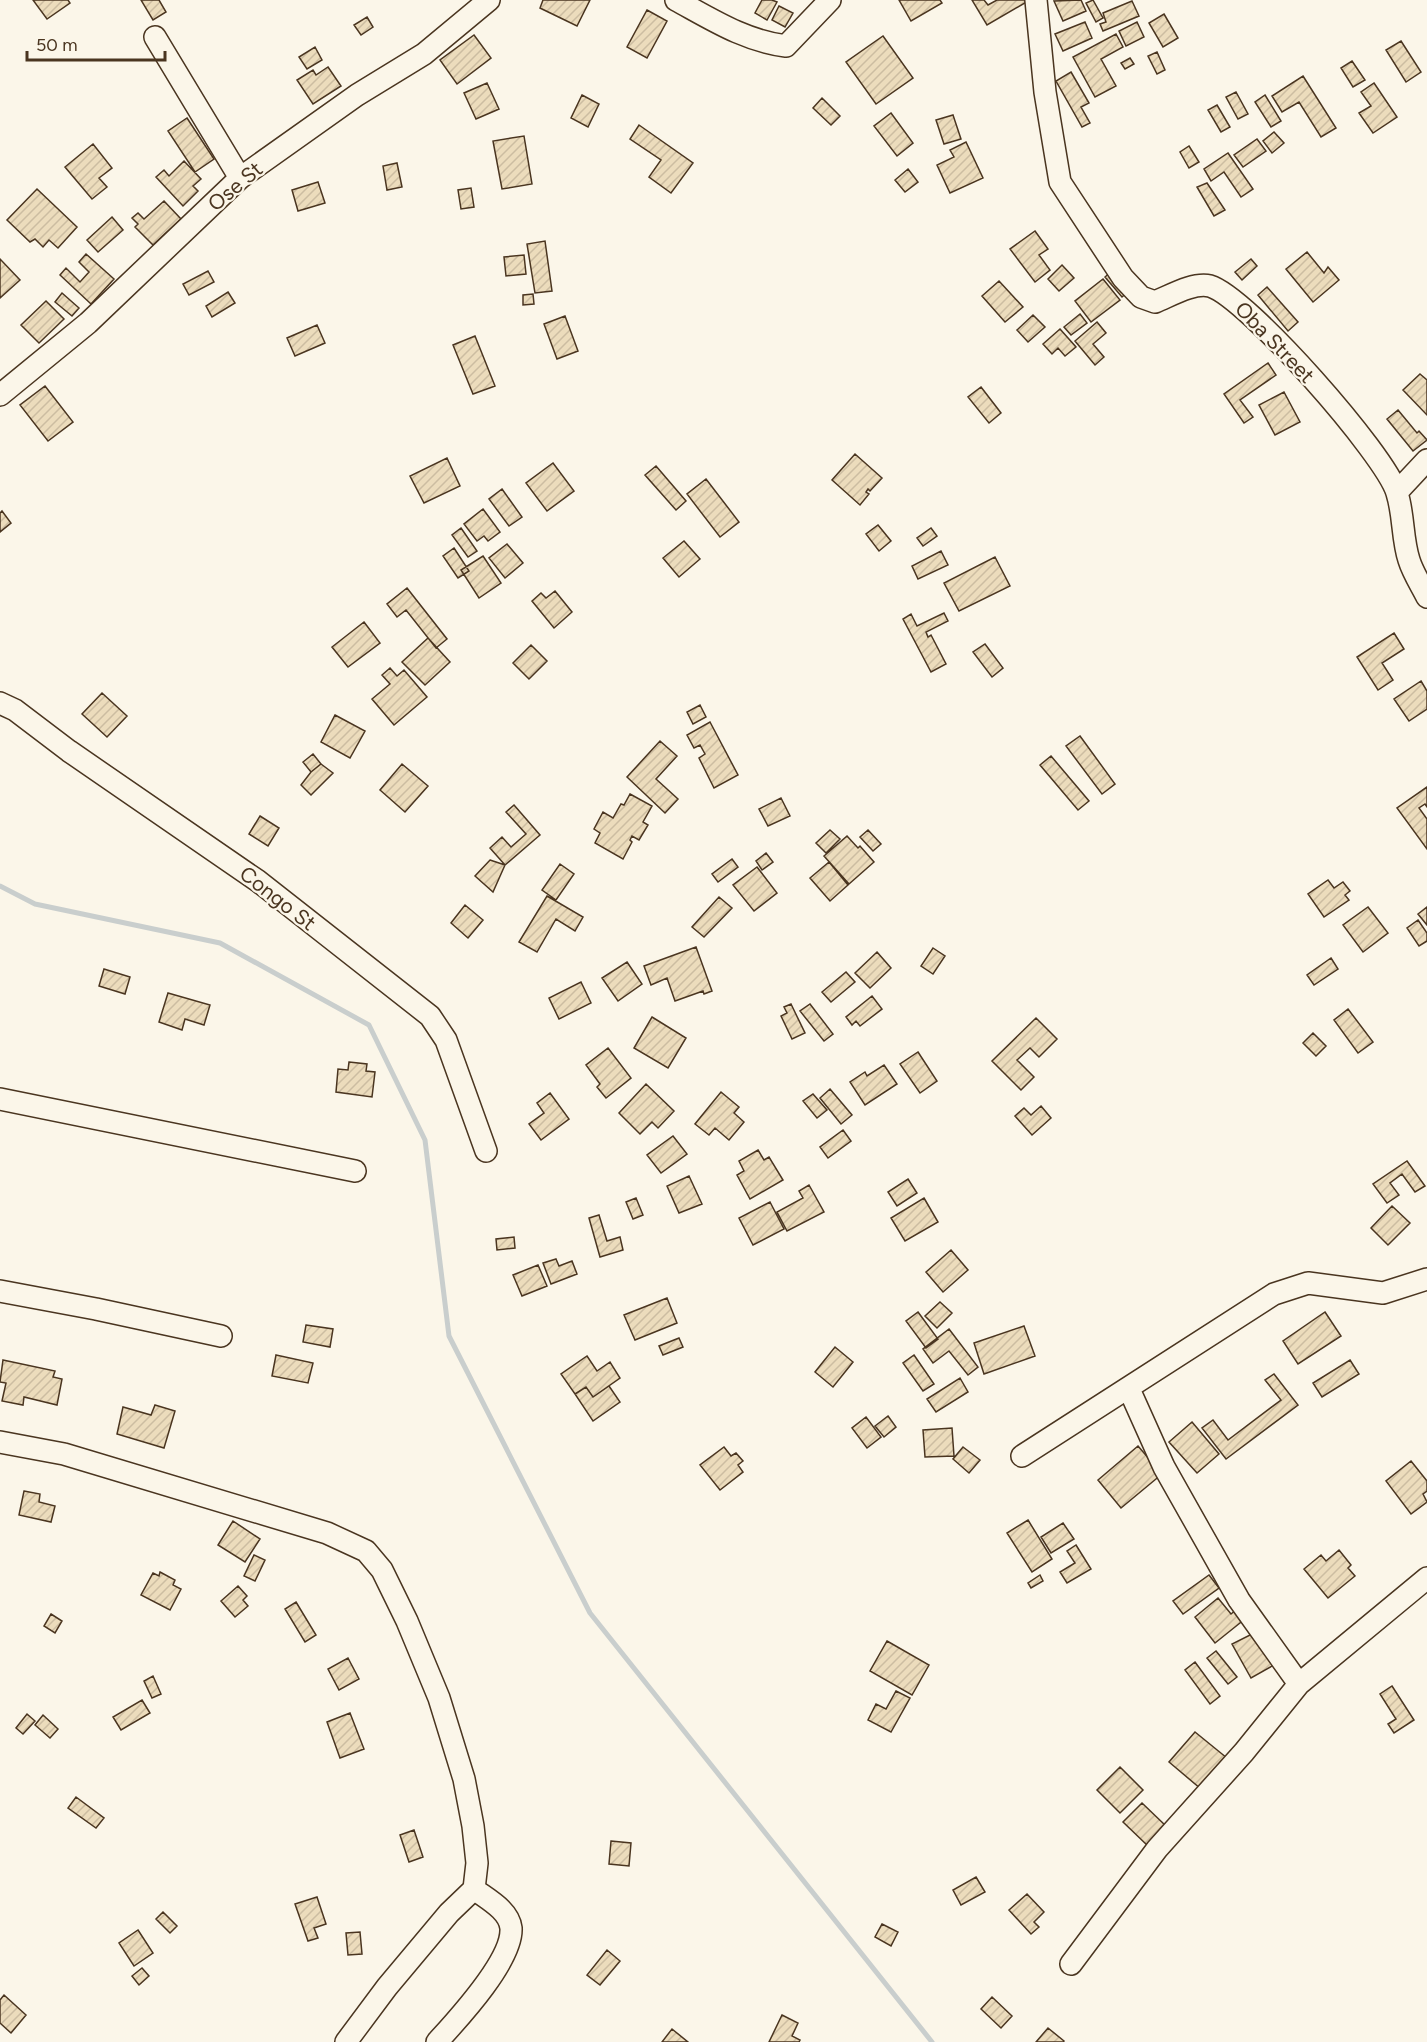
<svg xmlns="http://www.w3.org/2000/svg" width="1427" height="2042" font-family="Figtree,sans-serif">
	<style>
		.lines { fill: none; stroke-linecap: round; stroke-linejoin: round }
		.stream { stroke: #c9cecd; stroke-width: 5 }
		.building { fill: url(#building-hatch); stroke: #4a3520; stroke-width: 1.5 }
		.minor-casing { stroke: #4a3520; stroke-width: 24 }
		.minor { stroke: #fbf6e9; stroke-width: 21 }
		.labels { text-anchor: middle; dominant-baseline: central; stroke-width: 4.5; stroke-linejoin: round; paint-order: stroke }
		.street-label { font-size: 21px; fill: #4a3520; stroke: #fbf6e9 }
	</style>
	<defs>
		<pattern id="building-hatch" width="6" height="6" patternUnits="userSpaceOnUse" patternTransform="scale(1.5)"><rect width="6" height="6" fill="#ecdcbc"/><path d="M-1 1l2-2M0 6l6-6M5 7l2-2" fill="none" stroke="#ccbda1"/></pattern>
	</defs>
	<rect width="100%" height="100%" fill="#fbf6e9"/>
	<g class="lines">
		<path class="stream" d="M0,886L35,904L220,943L369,1025L425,1140L449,1336L590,1613L932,2042"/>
	</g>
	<path class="building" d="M33,0H68L70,3L47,19Z
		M141,0H159L166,12L153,20Z
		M543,0H590L577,26L540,8Z
		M762,0H772L777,2L767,20L755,13Z
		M899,0H940L942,3L911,21Z
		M972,0H984L988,5L997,0H1030L987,25Z
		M1081,0L1086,11L1063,21L1054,1Z
		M1093,0L1103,18L1096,22L1086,3Z
		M1132,1L1139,16L1103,31L1100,24L1106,22L1103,13Z
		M779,6L793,13L785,27L772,20Z
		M647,10L667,21L647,58L627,47Z
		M1164,14L1178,38L1163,47L1149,23Z
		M367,17L373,27L361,35L354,25Z
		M1085,22L1092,38L1063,51L1055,34Z
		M1137,22L1144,37L1126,46L1119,31Z
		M1116,34L1123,47L1101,59L1116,86L1095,97L1073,57Z
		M474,35L491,58L457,84L440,60Z
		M883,36L913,78L876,104L846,62Z
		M1401,41L1421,72L1406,82L1386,50Z
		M315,47L322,60L307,69L299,57Z
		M1157,52L1165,70L1157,74L1148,56Z
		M1130,58L1134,64L1125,69L1121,63Z
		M1352,61L1365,80L1353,87L1341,68Z
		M328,67L341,86L313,104L297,80L313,70L316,75Z
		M1071,72L1089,103L1081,107L1090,123L1082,127L1056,81Z
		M1303,76L1336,128L1321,137L1299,102L1282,112L1272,96Z
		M487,83L499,109L476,119L464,93Z
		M1374,83L1397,117L1373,133L1359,113L1371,106L1361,92Z
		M1236,92L1248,114L1238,119L1226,97Z
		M582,95L599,104L588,127L571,118Z
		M1265,95L1281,121L1271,127L1255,102Z
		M822,98L840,116L831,125L813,108Z
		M1217,105L1230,127L1221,132L1208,110Z
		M891,113L913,143L897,156L874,126Z
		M953,115L961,139L944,144L936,120Z
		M187,118L214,159L195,172L168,131Z
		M639,125L693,163L671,193L649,177L661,160L630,139Z
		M1274,132L1284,143L1272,153L1263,141Z
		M524,136L532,184L502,189L493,141Z
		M1257,139L1266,151L1243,167L1234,155Z
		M966,142L983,178L950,193L937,165L954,157L950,150Z
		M93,144L112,168L99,178L107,187L92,199L65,167Z
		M1189,146L1199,162L1189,168L1180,152Z
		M1228,153L1253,189L1241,197L1224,172L1211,181L1204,169Z
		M184,161L201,179L193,186L198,191L183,206L156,177L164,170L169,176Z
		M397,163L402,187L387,190L383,166Z
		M908,169L918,182L905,192L895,180Z
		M318,182L325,203L298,211L292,190Z
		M1207,183L1225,210L1214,216L1197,187Z
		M471,188L474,207L461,209L458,190Z
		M37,189L77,227L58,248L49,240L43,247L35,239L30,242L7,220Z
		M164,201L181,219L153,245L135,227L138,224L132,218L138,213L144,219Z
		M112,217L123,230L98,252L87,240Z
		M1035,231L1048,249L1039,255L1050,270L1035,282L1010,249Z
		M545,241L552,291L535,293L527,244Z
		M1307,252L1324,273L1328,267L1339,280L1313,302L1286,269Z
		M86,254L114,279L91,304L60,275L66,268L80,282L89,272L79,262Z
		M524,255L526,274L506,276L504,257Z
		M0,259L20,280L0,298Z
		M1251,259L1257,266L1242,280L1235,272Z
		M1062,265L1074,278L1059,291L1048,279Z
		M1114,269L1131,289L1122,297L1105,277Z
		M208,271L214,282L189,295L183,284Z
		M1103,279L1120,300L1091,322L1075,301Z
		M999,281L1023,307L1005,322L982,296Z
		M1267,287L1298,322L1288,331L1258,295Z
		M228,292L235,303L212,317L206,306Z
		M62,293L79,308L72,316L55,302Z
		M533,294L534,304L523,305V295Z
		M46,301L64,319L39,343L21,325Z
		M1080,314L1087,323L1071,335L1064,327Z
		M1033,315L1045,327L1028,342L1017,330Z
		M565,316L578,351L557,359L544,324Z
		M1097,322L1106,333L1093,344L1104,357L1095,365L1075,341Z
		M317,325L325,343L295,356L287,338Z
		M1060,329L1076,347L1065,356L1058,348L1052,354L1043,344Z
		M475,336L495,386L473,394L453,345Z
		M1268,363L1276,375L1240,400L1253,417L1244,423L1224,394Z
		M1420,374L1427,380V415L1403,390Z
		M45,386L73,422L48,441L20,405Z
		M981,387L1001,413L989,423L968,397Z
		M1284,392L1300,422L1275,435L1259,405Z
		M1398,410L1417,433L1419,431L1427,440L1413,451L1387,419Z
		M855,454L882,478L870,491L868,489L866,492L869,494L860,505L832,480Z
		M447,458L460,486L424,503L410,476Z
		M553,463L574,491L547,511L526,483Z
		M656,466L686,501L676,510L645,475Z
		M706,479L739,522L720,537L687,494Z
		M502,489L522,517L509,526L489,499Z
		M483,509L500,532L488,541L484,536L477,541L464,524Z
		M2,511L11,523L0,532V513Z
		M878,525L891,541L879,551L866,534Z
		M461,528L477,551L468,557L452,535Z
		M931,528L937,536L923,546L917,538Z
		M684,541L700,559L679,577L663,558Z
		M507,544L523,563L505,578L489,558Z
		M454,548L469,571L458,578L443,556Z
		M941,551L948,565L918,579L912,566Z
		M483,556L501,583L479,598L461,570Z
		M995,557L1010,586L959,611L944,583Z
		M407,588L447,639L436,648L406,610L397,617L387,604Z
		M555,591L572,612L554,628L532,601L541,593L546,598Z
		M944,613L948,621L926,632L928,637L931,635L946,664L931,672L903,619L911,614L917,626Z
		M364,622L380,643L348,667L332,647Z
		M1394,633L1404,649L1382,663L1393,680L1378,690L1357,657Z
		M428,638L450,662L425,685L402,662Z
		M985,644L1003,668L992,677L973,652Z
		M531,645L547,661L529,679L513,663Z
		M390,668L397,676L404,670L427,697L394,725L372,699L390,684L382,675Z
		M1421,681L1427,691V709L1409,721L1394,699Z
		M102,693L127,716L107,737L82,714Z
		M700,705L706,717L693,724L687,712Z
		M335,715L365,731L350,758L321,742Z
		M710,722L738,775L714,788L699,758L705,754L700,745L694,748L687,735Z
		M1080,736L1115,784L1102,794L1066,746Z
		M660,741L677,756L656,779L678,799L665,813L627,777Z
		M313,754L321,764L311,772L303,762Z
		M1051,756L1089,801L1078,810L1040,765Z
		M321,764L333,773L311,795L301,785L311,772Z
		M402,764L428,786L405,812L380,790Z
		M1427,787V807L1425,804L1419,808L1427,819V849L1397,808Z
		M630,794L652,806L643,822L648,825L639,840L632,836L630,840L632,842L623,859L595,843L600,833L594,829L603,812L613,818L621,804L624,805Z
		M781,798L790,816L768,826L759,809Z
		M514,805L540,835L505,865L490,848L502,837L511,847L526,834L506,812Z
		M260,816L279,828L268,846L249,834Z
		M830,830L840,839L826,853L816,843Z
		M868,830L881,844L873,851L860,837Z
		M847,836L858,848L860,846L874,862L849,884L824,856Z
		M766,853L773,862L762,870L756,861Z
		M732,859L738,867L718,882L712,874Z
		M490,860L505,865L493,892L475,876Z
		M829,862L848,885L830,901L810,878Z
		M560,864L574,874L556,900L542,890Z
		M757,867L777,893L754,911L733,885Z
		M1328,880L1334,888L1343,882L1350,891L1345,895L1349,900L1324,917L1308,894Z
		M547,896L583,917L575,931L556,919L537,952L519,942Z
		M719,897L732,908L704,937L692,927Z
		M465,905L483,920L468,938L451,923Z
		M1368,907L1388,933L1363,952L1343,925Z
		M1427,907V925L1418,914Z
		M1418,920L1427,933V941L1419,946L1407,928Z
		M696,947L712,991L704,994L703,991L675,1001L667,978L651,985L644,966Z
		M933,948L945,956L933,974L921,966Z
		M877,952L891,968L870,988L855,973Z
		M1331,958L1338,969L1314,985L1307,975Z
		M627,962L642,984L618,1001L602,978Z
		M104,969L130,977L125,994L99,986Z
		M846,972L855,982L831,1002L822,992Z
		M581,982L591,1003L559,1019L549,998Z
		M168,993L210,1005L204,1025L185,1019L182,1030L159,1022Z
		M872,996L882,1009L860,1026L856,1021L852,1025L846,1017Z
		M791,1004L805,1033L792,1039L781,1016L787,1013L784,1007Z
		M810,1004L833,1034L824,1041L800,1011Z
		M1348,1009L1373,1042L1358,1053L1334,1020Z
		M652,1017L686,1038L668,1068L634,1048Z
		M1036,1018L1057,1039L1039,1057L1030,1048L1017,1060L1034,1077L1021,1090L992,1061Z
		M1313,1033L1326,1046L1316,1056L1303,1043Z
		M608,1048L631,1078L606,1098L597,1087L600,1084L586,1065Z
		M918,1052L937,1081L920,1093L900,1064Z
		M349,1062L367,1064L366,1071L375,1072L372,1097L336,1092L338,1069L348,1070Z
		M884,1065L897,1084L865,1105L850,1082L865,1072L867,1076Z
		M646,1084L674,1111L658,1128L652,1122L640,1134L619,1113Z
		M830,1089L852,1115L841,1124L820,1098Z
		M721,1092L739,1107L734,1113L744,1122L729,1140L715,1128L709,1135L695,1124Z
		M550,1093L569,1119L541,1140L529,1124L544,1113L537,1103Z
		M813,1094L827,1110L817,1118L803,1101Z
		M1041,1106L1051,1118L1032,1135L1015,1116L1024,1108L1031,1115Z
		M843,1130L851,1141L828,1158L820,1147Z
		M673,1136L687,1154L661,1173L647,1155Z
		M758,1150L764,1160L769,1157L783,1180L750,1199L737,1175L744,1171L739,1161Z
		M1407,1161L1425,1186L1415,1192L1402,1174L1390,1183L1399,1195L1387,1203L1373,1184Z
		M689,1176L702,1204L679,1213L667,1186Z
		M908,1179L917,1193L897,1206L888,1192Z
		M809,1185L824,1212L787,1231L777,1212L803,1198L799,1191Z
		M636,1198L643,1215L633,1219L626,1202Z
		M924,1198L938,1222L905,1241L891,1218Z
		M770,1202L784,1229L753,1245L739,1218Z
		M1392,1206L1410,1223L1388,1245L1371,1228Z
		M599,1215L607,1241L620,1237L623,1250L600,1257L589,1218Z
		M514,1237L515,1248L497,1250L496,1239Z
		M951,1250L968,1270L943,1292L926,1272Z
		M556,1259L559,1266L572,1261L577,1274L551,1284L543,1263Z
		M538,1265L547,1286L522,1296L513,1275Z
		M667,1298L677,1323L635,1340L624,1315Z
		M940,1302L952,1313L937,1328L925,1316Z
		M918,1312L938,1339L926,1348L906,1321Z
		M1325,1312L1341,1336L1298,1364L1283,1341Z
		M306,1325L333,1329L330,1347L303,1342Z
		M1024,1326L1035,1356L984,1374L974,1343Z
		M949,1329L978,1367L968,1375L949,1351L933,1363L923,1349Z
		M679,1338L683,1347L663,1355L659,1346Z
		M835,1347L853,1362L833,1387L815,1372Z
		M276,1355L313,1363L308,1383L272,1376Z
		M914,1355L934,1384L923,1391L903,1363Z
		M587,1356L597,1371L610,1362L620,1378L593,1397L586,1387L575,1394L561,1374Z
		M3,1360L55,1371L53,1377L62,1379L57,1405L24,1397L23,1405L2,1401L6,1383L0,1382Z
		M1350,1360L1359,1374L1322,1397L1313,1383Z
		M1274,1374L1298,1405L1226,1459L1202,1428L1213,1420L1228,1440L1281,1400L1265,1380Z
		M960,1378L968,1392L936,1412L927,1399Z
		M609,1386L620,1402L593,1421L575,1394L586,1387L593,1397Z
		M155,1405L175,1411L164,1448L117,1434L123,1407L151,1415Z
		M888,1416L896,1427L884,1437L875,1426Z
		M866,1417L881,1437L867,1448L852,1428Z
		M1192,1422L1219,1454L1197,1473L1169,1442Z
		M952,1428L954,1456L925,1457L923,1430Z
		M1138,1446L1162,1474L1121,1508L1098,1480Z
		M724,1447L731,1456L736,1453L743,1461L738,1465L743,1472L720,1490L700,1465Z
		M963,1447L980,1460L969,1473L953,1459Z
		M1411,1461L1427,1481V1491L1423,1494L1427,1502L1411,1514L1386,1481Z
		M24,1491L40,1494L39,1502L55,1506L51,1522L19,1515Z
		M1028,1520L1052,1559L1032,1572L1007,1533Z
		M233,1521L260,1539L245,1562L218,1545Z
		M1063,1523L1074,1539L1051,1553L1041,1537Z
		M1076,1545L1091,1569L1067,1583L1060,1572L1075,1563L1067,1551Z
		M1339,1550L1351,1565L1348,1568L1355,1576L1328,1598L1304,1569L1321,1555L1326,1561Z
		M254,1555L265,1560L255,1581L244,1576Z
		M160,1572L175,1580L173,1585L181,1589L170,1610L141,1595L153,1573L159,1576Z
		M1040,1575L1043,1581L1031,1588L1028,1583Z
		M1209,1575L1219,1588L1183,1614L1173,1601Z
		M238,1586L247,1596L243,1600L248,1606L235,1617L221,1601Z
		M1218,1598L1231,1614L1237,1609L1245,1619L1215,1643L1195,1617Z
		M296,1602L316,1635L305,1642L285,1609Z
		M51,1614L62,1621L55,1633L44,1626Z
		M1252,1634L1261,1649L1265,1647L1274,1665L1251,1678L1232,1644Z
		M887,1641L929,1665L912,1695L870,1671Z
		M1216,1651L1237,1677L1228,1684L1207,1658Z
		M348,1658L359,1679L339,1690L328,1669Z
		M1195,1662L1220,1696L1210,1704L1185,1670Z
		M153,1676L161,1694L152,1698L144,1681Z
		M1392,1686L1414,1720L1394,1733L1388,1724L1396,1719L1380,1694Z
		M896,1691L910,1698L891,1732L868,1720L876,1704L886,1709Z
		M142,1700L150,1713L121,1730L113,1717Z
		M350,1713L364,1749L340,1758L327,1722Z
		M27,1714L35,1721L23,1734L16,1728Z
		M43,1715L58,1729L50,1738L35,1725Z
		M1195,1732L1227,1758L1201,1789L1169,1762Z
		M1120,1767L1143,1790L1120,1813L1097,1790Z
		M76,1797L104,1818L96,1828L68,1808Z
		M1142,1803L1167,1827L1148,1846L1123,1822Z
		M414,1830L423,1857L409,1862L400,1835Z
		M611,1841L631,1843L629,1866L609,1864Z
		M976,1877L985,1892L961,1905L953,1890Z
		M1027,1894L1044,1912L1034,1922L1039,1927L1031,1934L1009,1910Z
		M317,1897L326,1924L314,1928L318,1938L308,1941L295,1904Z
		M163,1912L177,1926L170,1933L156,1919Z
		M882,1924L898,1932L891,1946L875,1937Z
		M138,1930L153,1953L134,1966L119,1943Z
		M360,1932L362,1954L348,1955L346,1933Z
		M607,1950L620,1961L600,1985L587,1975Z
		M142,1968L149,1976L139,1985L132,1976Z
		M4,1995L26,2015L11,2033L0,2023V2000Z
		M992,1997L1012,2016L1001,2028L981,2009Z
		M782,2015L798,2023L792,2036L800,2040L799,2042H769Z
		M1048,2028L1064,2041L1063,2042H1036Z
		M672,2029L688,2042H662Z"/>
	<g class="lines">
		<defs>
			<path id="minor" d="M676,0C711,19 745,41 786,46L830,0
				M1036,0L1045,92L1060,182L1123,278L1141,297L1155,302C1170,296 1193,282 1210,286C1247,297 1386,455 1397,493C1404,515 1402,539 1409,560C1413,573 1421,585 1427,597
				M155,37L240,178
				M0,395L88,323L240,178L357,95L424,54L489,0
				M1397,492L1427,460
				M0,703L15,710L69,751L258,881L430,1016L446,1040L486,1151
				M0,1099L355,1171
				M0,1291L96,1309L221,1336
				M1129,1389L1164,1467L1239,1600L1299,1684
				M0,1442L64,1454L327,1533L366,1551L382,1570L407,1621L439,1698L464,1779L473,1826L477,1863L474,1889L449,1913L387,1987L346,2042
				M1022,1456L1274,1294L1308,1283L1383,1293L1427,1279
				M1071,1964L1157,1849L1244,1752L1299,1684L1427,1578
				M437,2042C458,2019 513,1960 511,1928C509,1910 487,1899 474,1889"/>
		</defs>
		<use href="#minor" class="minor-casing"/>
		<use href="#minor" class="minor"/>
	</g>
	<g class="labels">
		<g class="street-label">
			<text transform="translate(235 186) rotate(-40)">Ose St</text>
			<text transform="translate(1275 342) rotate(46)">Oba Street</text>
			<text transform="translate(278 898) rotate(38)">Congo St</text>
		</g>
	</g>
	<path d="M27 51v9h138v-9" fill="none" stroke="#4a3520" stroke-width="3"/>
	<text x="36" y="51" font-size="18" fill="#4a3520" stroke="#fbf6e9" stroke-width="4.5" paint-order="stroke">50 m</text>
</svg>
